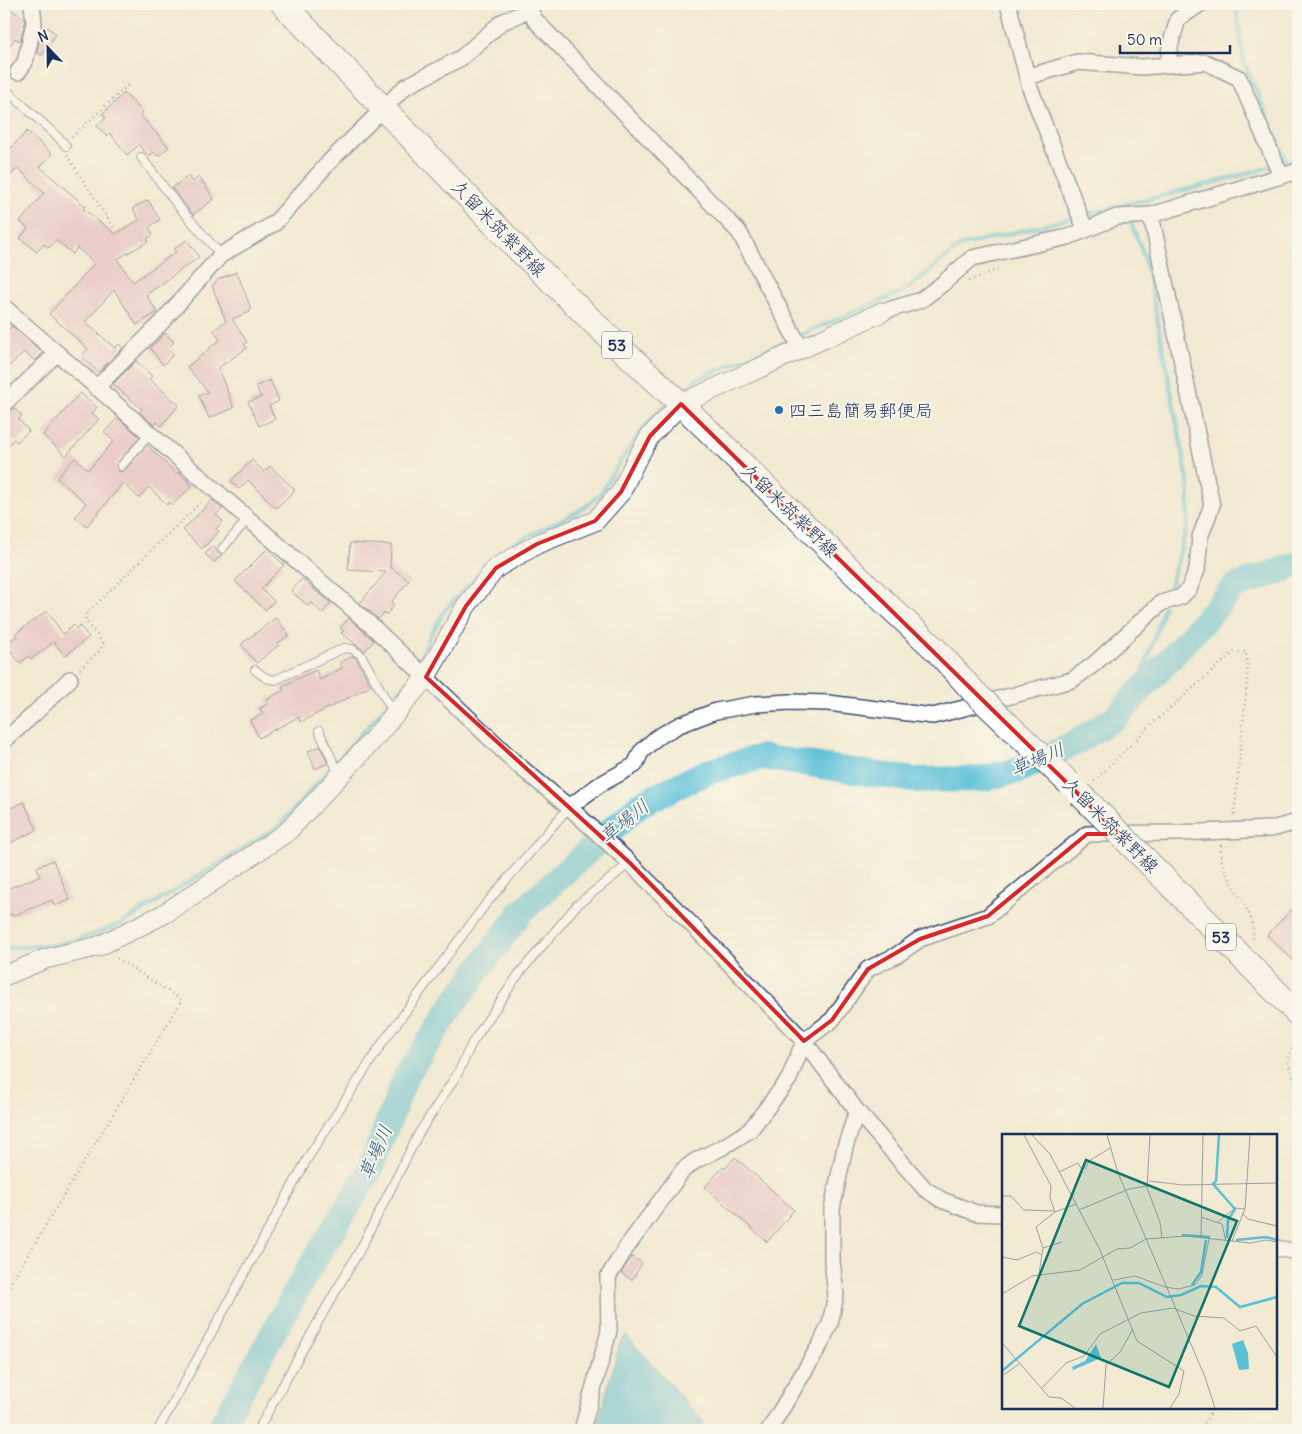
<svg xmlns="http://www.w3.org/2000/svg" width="1302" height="1434" font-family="Delius,'Klee One',sans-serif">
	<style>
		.water { fill: #5ac0d8; stroke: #3a789b }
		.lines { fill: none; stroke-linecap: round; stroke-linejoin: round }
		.stream { stroke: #5ac0d8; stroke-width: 4.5 }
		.river { stroke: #5ac0d8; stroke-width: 26 }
		.building { fill: #e2aec2 }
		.service-casing { stroke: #3b4b6f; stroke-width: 10 }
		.minor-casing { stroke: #3b4b6f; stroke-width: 18 }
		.tertiary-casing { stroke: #3b4b6f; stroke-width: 21 }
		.primary-casing { stroke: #3b4b6f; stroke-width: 26 }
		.path { stroke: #3b4b6f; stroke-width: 2.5; stroke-dasharray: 1 4; stroke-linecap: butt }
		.service { stroke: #fff; stroke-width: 8 }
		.minor { stroke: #fff; stroke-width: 15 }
		.tertiary { stroke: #fff; stroke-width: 19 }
		.primary { stroke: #fff; stroke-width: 24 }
		.primary-bridge-casing { stroke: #3b4b6f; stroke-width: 26; stroke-linecap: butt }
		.primary-bridge { stroke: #fff; stroke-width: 24 }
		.marked { fill: none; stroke: #d62828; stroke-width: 4; stroke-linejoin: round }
		.poi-dot { fill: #1f6fb2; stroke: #fbf7ec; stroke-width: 2 }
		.labels { text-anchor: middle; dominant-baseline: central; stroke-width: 4; stroke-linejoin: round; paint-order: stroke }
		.shield { fill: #fbf7ec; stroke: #5e6b89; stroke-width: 1 }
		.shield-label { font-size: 16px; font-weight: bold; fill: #1b2f5e }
		.street-label { font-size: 18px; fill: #1b2f5e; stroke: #fbf7ec }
		.poi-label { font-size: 18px; fill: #1b2f5e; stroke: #fbf7ec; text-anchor: start }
		.water-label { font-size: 19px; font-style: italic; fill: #2e5a83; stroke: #fbf7ec }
		.inset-river { fill: none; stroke: #5ac0d8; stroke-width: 2.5 }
		.inset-road { fill: none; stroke: #9c9fa4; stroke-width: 1 }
		.view { fill: #0f766e; fill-opacity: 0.15; stroke: #0f766e; stroke-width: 2.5 }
		.inset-edge { fill: none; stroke: #1b2f5e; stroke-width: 2.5 }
	</style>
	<rect width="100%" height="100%" fill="#fbf7ec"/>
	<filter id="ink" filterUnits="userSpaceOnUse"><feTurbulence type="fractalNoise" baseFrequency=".02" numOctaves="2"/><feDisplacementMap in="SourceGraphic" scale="10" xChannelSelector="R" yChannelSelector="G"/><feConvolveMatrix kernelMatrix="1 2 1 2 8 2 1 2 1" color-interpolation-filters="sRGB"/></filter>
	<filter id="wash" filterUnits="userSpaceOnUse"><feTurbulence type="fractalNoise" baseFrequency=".0096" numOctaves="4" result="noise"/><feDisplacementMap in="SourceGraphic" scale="20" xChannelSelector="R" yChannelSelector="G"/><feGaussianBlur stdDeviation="1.12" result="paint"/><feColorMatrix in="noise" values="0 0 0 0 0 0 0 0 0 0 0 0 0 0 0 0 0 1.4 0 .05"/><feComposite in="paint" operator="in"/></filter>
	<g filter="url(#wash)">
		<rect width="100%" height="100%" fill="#f2ead2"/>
		<path class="water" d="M626,1335L705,1423L696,1430H596L620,1342Z"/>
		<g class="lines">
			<path class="stream" d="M1238,4L1237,13L1244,63L1287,162
				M1130,220L1141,248L1149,276L1189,486L1188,523L1167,597
				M680,393L695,380L906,290L960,246L1213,183L1298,159
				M490,562C517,533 567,525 597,497C604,491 608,479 614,471C630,447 646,421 668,403
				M1136,695L1164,607
				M4,948L57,945L78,940L121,924L279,826L413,676L429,638L445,610L485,568"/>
			<path class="river" d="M219,1430L306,1274L369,1172L406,1076L455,1002L520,913L640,804L707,772L761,757L914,780L980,779L1017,771L1075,743L1116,717L1182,646L1234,587L1298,564"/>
		</g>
		<g id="blocks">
			<path class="building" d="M4,5L24,18L25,22L20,41L15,38L4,55Z
				M47,27L56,34L42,55L37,52L42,29L45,31Z
				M124,93L143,112L140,115L169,147L158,156L154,152L149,157L139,145L127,155L110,133L107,136L97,126L106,118L102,114Z
				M27,131L52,154L40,167L85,206L83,209L115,234L139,220L133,208L148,200L160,220L149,227L153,235L147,239L149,241L117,259L133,282L176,252L174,249L187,240L199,257L146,295L157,312L137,325L114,290L85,322L115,348L119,344L123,348L98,372L81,356L88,349L49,314L95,263L77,248L73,254L56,240L49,248L44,244L37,252L20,238L28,228L20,222L44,193L18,168L11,175L4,169V156Z
				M188,176L192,182L199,177L214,199L193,215L172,188Z
				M237,272L251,309L249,310L250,312L232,319L247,342L244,344L247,348L218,368L234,408L209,418L199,396L208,392L187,367L208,350V349L220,340L214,330L226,321L212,286L219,279Z
				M12,326L43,353L35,361L24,352L4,371V333Z
				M165,333L174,342L168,348L174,354L163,365L150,348Z
				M136,361L152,376L149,379L179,405L161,426L157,422L154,425L139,412L142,409L113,384Z
				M270,380L279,401L269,406L275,419L259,426L248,402L261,397L256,386Z
				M80,393L97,407L92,413L99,419L66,456L43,435Z
				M14,408L22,416L18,419L29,431L17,442L14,439L4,450V417Z
				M118,418L140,437L117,463V470L120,472L125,470L147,445L177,474L179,472L192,486L172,505L169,502L167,505L149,487L139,498L123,483L87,526L75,517L86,503L57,478L75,458L88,470L114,441L104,432Z
				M252,460L264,472L270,466L295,490L276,508L248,480L239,489L231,481Z
				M212,500L222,509L216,515L223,521L216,529L219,531L202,549L183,530Z
				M350,543L391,545L390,568L391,567L409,581L391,602L394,605L386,615L384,613L378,619L360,603L386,572L348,570Z
				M213,546L218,553L222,555L214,562L205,554Z
				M267,549L284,565L261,589L274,601L265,610L235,581Z
				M302,579L331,603L322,613L311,602L308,606L291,591Z
				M47,611L63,634L74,625L77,629L80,626L89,637L65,656L54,642L31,659L29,656L20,663L6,644L17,636L15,634Z
				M276,618L289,635L278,643L279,645L256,663L241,644Z
				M349,618L374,641L365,651L341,633L344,631L340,628Z
				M353,656L356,658L371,686L301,722L298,717L259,738L250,720L263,714L260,708L268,704L266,700L284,690L282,686L316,670L320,680L342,668L340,663Z
				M320,746L328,763L315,769L308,751Z
				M24,802L37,830L4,846V811Z
				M53,860L70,900L54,906L52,900L13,916L12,914L4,917V890L40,876L37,867Z
				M1298,903V965L1267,935Z
				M735,1157L794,1210L767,1242L705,1187L723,1167L725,1169Z
				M632,1257L642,1263L632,1280L621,1273Z"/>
		</g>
	</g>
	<g filter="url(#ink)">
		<use href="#blocks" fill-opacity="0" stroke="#3b4b6f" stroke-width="1"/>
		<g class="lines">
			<defs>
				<path id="service" d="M4,88L59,138L66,146
					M141,157L179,207L221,255
					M121,466L150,434
					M222,549L248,519
					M255,670L266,678L275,680L344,648L352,649L361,655L394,714
					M319,731L339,774
					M158,1430L309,1156L383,1042L485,905L569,807
					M258,1430L319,1320L361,1248L419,1133L458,1073L472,1043L518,975L577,905L630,863"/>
				<path id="minor" d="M530,4V10L535,20L739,232L801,349
					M1008,4L1030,88L1085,229
					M1168,64L1170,46L1178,19L1200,4
					M18,72L25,62L34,23L32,4
					M1027,77L1078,62L1142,67L1205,62L1239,78L1281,176
					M4,307L372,626L519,766L569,807L630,863L695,928L804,1041L857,1111L925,1189L942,1200L976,1213L1003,1214
					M882,312L921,300L941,285L972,258L1068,237L1117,217L1151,215L1298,171
					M96,388L161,323L221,255L275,223L331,160L405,87L461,58L502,22L530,10
					M4,404L56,354
					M4,741L34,714L70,679
					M569,807L599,785L635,765L641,752L656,738L679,725L716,711L756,704L790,702L828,703L933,716L1072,680L1093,665L1161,603L1181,597L1189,589L1197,570L1200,537L1212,505L1151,215
					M1276,1248L1298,1252
					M582,1430L609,1331L608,1277L626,1248L683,1170L695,1161L723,1147L750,1130L789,1079L804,1041L832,1020L868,969L897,955L920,939L988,916L1087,834L1178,833L1271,829L1298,822
					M769,1430L820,1345L830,1324L836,1294L832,1261V1209L845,1147L857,1111"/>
				<path id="tertiary" d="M4,976L45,959L99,946L164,914L287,832L371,742L426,677L466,606L496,568L537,544L595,521L621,492L635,462L650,436L681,404L882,312"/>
				<path id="primary" d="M283,4L520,251L617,345L681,404L860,579L938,652L973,691
					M1145,859L1298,1014"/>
			</defs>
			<use href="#service" class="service-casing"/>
			<use href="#minor" class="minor-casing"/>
			<use href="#tertiary" class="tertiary-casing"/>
			<use href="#primary" class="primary-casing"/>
			<path class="path" d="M72,137L128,85
				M67,155L115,230
				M969,281L1001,268
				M80,669L101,649L103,643L86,621L85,615L203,500
				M1094,781L1152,724L1234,652H1246L1248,671L1234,816
				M1221,845C1216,880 1260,905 1252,942
				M1298,1040L1292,1048L1287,1061L1298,1090
				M4,1294L182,1000L115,957
				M1197,1430L1206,1421L1213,1408"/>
			<use href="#service" class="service"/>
			<use href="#minor" class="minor"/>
			<use href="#tertiary" class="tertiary"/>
			<use href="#primary" class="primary"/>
			<defs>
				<path id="primary-bridge" d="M973,691L1069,783
					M1080,794L1145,859"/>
			</defs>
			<use href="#primary-bridge" class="primary-bridge-casing"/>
			<use href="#primary-bridge" class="primary-bridge"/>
		</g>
	</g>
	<path d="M0 0H1302V1434H0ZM681,404L1119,834H1087L988,916L920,939L868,969L832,1020L804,1041L630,863L426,677L466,606L496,568L537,544L595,521L621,492L650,436Z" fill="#f2ead2" fill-opacity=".55" fill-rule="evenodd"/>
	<path class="marked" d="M681,404L1119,834H1087L988,916L920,939L868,969L832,1020L804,1041L630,863L426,677L466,606L496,568L537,544L595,521L621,492L650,436Z"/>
	<circle class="poi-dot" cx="779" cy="410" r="5"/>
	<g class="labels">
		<g class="shield">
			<rect x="602" y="331.5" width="30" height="27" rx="4"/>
			<rect x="1206" y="923.5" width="30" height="27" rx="4"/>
		</g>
		<g class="shield-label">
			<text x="617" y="345">53</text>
			<text x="1221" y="937">53</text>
		</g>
		<g class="street-label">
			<text transform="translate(499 228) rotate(46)">久留米筑紫野線</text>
			<text transform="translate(790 510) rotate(44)">久留米筑紫野線</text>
			<text transform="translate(1111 825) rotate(45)">久留米筑紫野線</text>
		</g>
		<g class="poi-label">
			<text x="789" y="410">四三島簡易郵便局</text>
		</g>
		<g class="water-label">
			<text transform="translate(1037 759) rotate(-23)">草場川</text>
			<text transform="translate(624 821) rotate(-39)">草場川</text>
			<text transform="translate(375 1152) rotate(-67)">草場川</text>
		</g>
	</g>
	<g transform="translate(1002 1134)">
		<rect width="275" height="275" fill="#f2ead2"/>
		<path d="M241,206L246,219L247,235L237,236L230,210ZM94,210L99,224L71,236L70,233L83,227Z" fill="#5ac0d8"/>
		<path class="inset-river" d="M217,1L214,47L211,50L233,75L226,86L225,104M180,101L208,103M234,106L264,103L275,106M190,151L199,138L204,106M0,237L80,170L120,149H137L165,163L179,161L199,152L214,153L238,173L275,163"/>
		<path class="inset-road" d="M22,1L49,52L48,64L53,78M30,1L48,20L98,116L135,207L182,237L177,260L168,274M105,1L116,39L203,243L213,274M148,1L145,54L158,88L160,104M83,35L87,27L108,14M57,38L76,29L80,36M147,47L181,51L275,49M0,62H9L22,76L52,77M77,76L127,55L145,52M240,79L246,85L275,92M199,83L220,90L224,107M216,88L233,74L243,75M199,103L201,1M230,107L243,75L248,1M41,114L60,108M0,123L15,126L34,118L40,121M37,140L41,114L34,93L53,78L74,70M112,146L133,142L163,153L176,155L193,151L200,141L207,105M0,160L30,142L78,136L115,115L128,114L144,105L184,102L248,109L264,106L275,108M0,209L47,263L59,264L73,274M0,242L17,230M39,255L64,229L82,222L98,200L139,179L171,174L192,182L222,184L238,197L254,192L275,223M101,274L104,231L118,218L131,195"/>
		<path class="view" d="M84,26L235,87L167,253L17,192Z"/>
		<rect width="275" height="275" class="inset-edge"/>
	</g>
	<rect width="1302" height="1434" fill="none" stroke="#fbf7ec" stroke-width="20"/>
	<g transform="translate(48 48) rotate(338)" stroke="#fbf7ec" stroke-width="4" paint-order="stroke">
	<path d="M0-4L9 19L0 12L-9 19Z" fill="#1b2f5e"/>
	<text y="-8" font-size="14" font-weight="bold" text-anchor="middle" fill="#1b2f5e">N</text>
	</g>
	<path d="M1120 45v8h110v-8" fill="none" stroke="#1b2f5e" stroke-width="2.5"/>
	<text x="1127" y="45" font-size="15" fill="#1b2f5e" stroke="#fbf7ec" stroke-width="4" paint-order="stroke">50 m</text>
</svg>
